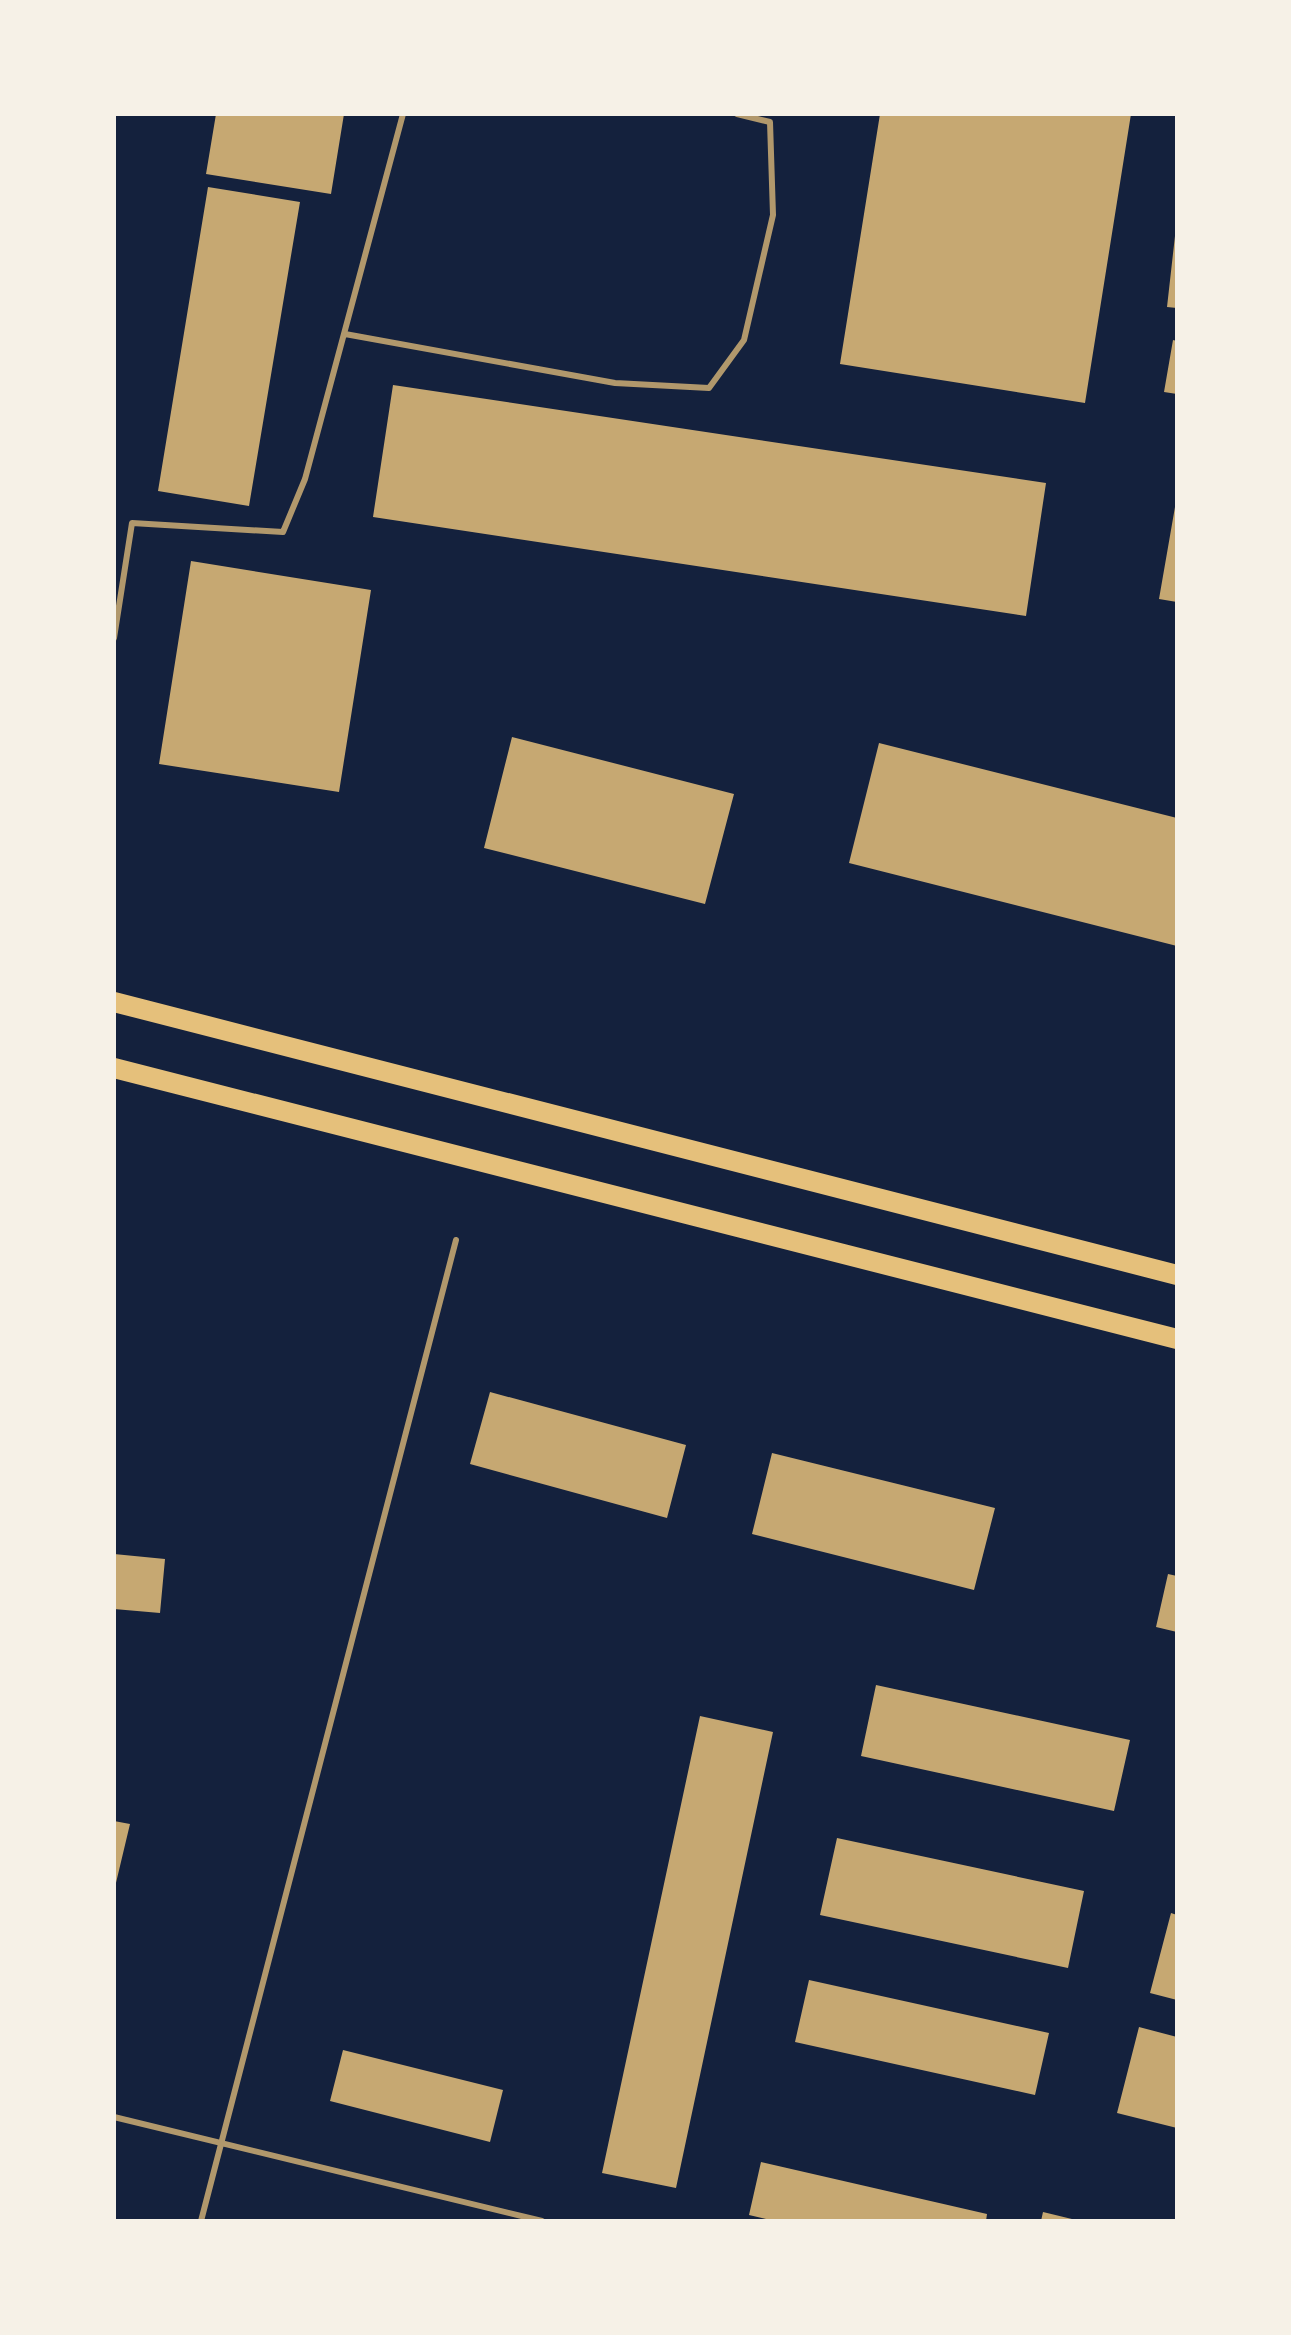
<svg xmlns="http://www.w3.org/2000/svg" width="1291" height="2335" font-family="'Exo 2',sans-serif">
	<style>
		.building { fill: #c6a872 }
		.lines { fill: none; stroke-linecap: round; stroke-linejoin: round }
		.service { stroke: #b1986c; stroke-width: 6 }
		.primary { stroke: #e5c07b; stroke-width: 20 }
	</style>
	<rect width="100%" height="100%" fill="#14213d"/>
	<path class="building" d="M216,114H344L331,194L206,174Z
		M880,114H1131L1085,403L840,364Z
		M208,187L300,202L249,506L158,491Z
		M1175,236H1177V308L1167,307Z
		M1173,340L1177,341V394L1164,392Z
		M393,385L1046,483L1026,616L373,517Z
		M1175,507H1177V602L1159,599Z
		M191,561L371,590L339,792L159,764Z
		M512,737L734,794L705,904L484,848Z
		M879,743L1177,818V946L849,863Z
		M490,1392L686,1445L667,1518L470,1464Z
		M772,1453L995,1508L974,1590L752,1534Z
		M114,1554L165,1559L160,1613L114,1609Z
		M1168,1574L1177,1576V1632L1156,1627Z
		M876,1685L1130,1740L1114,1811L861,1756Z
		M700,1716L773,1732L676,2188L602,2173Z
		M114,1821L130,1824L115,1887H114Z
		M837,1838L1084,1891L1068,1968L820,1915Z
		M1171,1913L1177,1915V2000L1150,1993Z
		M809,1980L1049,2033L1035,2095L795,2042Z
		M1139,2027L1177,2037V2128L1117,2113Z
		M343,2050L503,2090L490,2142L330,2101Z
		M761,2162L987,2214L986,2221H774L749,2215Z
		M1043,2212L1076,2220V2221H1041Z"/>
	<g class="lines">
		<path class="service" d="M345,334L615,383L709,388L744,340L773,215L770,122L737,114
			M114,638L132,523L283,532L305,479L403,114
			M114,2117L542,2221
			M201,2221L456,1240"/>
		<path class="primary" d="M114,1002L1177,1275
			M114,1068L1177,1339"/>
	</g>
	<rect width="1291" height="2335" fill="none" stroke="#f6f1e7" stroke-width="232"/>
</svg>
